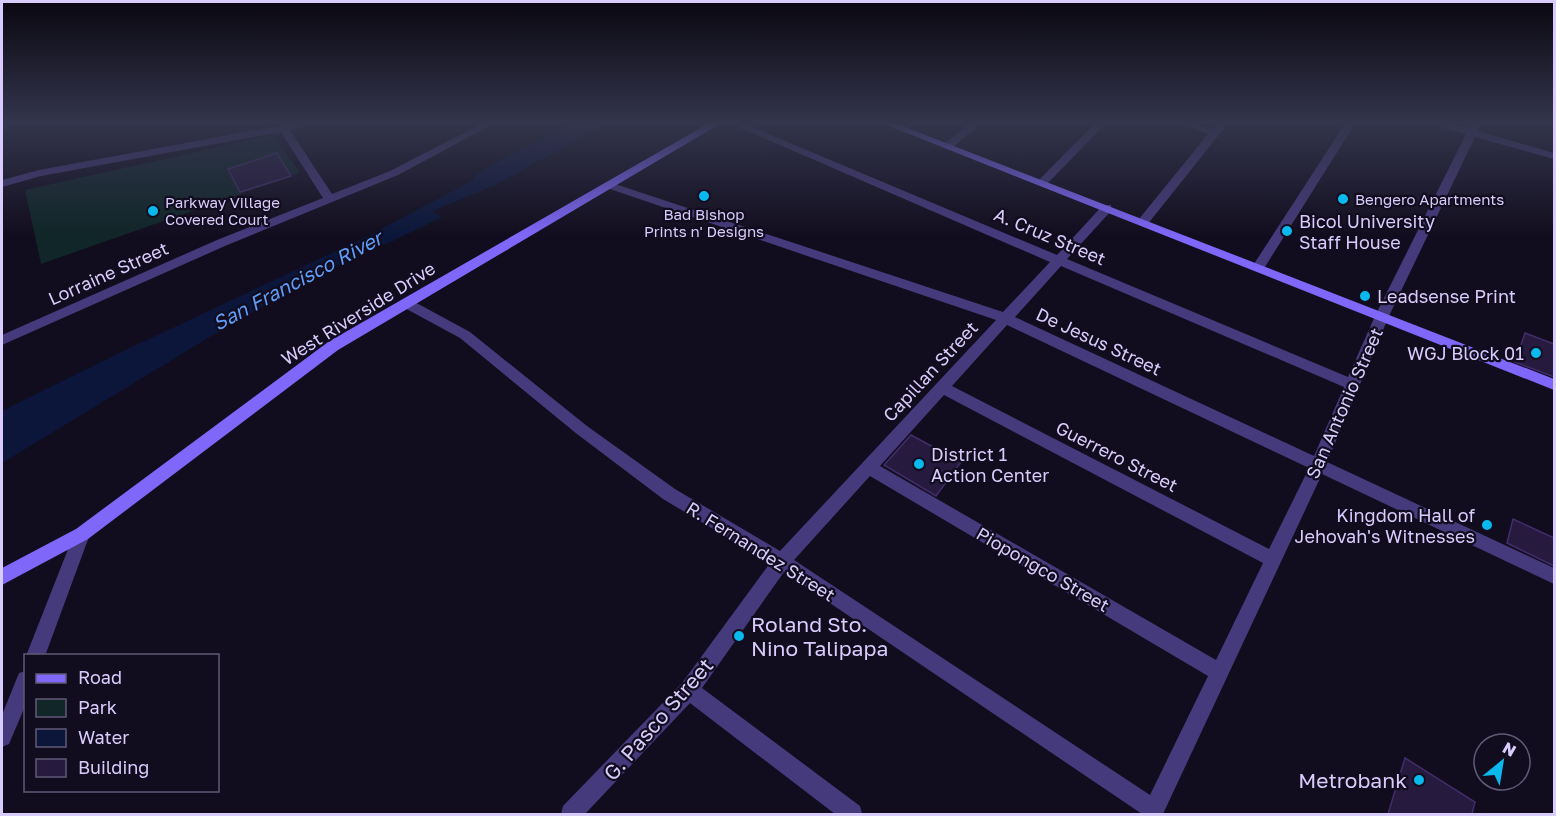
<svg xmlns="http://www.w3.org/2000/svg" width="1556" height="816" font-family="'Golos Text',sans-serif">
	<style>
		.green { fill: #102628 }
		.water { fill: #0b163a }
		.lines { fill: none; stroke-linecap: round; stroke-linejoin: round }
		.river { fill: #0b163a; fill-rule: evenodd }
		.building { fill: #261a3f; stroke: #412d6a; stroke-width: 1.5 }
		.street { fill: #453a7c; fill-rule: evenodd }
		.secondary { fill: #7e67f9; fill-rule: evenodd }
		.poi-dot { fill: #09b8ec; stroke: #120d1e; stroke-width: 2 }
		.labels { text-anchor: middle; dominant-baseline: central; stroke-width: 4.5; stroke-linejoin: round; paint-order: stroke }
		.far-poi-label { font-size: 15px; fill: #d8ccfd; stroke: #120d1e; text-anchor: start }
		.poi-label { font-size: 18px; fill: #d8ccfd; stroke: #120d1e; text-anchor: start }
		.street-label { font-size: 18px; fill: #d8ccfd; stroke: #120d1e }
		.water-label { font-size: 20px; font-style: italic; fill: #5f9df9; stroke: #120d1e }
		.near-poi-label { font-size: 21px; fill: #d8ccfd; stroke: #120d1e; text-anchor: start }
		.near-street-label { font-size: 21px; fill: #d8ccfd; stroke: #120d1e }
	</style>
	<rect width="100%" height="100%" fill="#120d1e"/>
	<path class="green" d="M273,135L300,173L41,264L25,190Z"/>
	<path class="water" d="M522,154L527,158L490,187L433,211L442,217L391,242L365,250L228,326L2,463V411L119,353L368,236Z"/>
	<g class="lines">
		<path class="river" d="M574,122H604L601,127L495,185L486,187L477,185L473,179L477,173Z"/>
	</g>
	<path class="building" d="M277,153L291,176L240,192L228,169Z
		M1525,333L1554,344V377L1515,362Z
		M911,435L961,462L936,496L884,465Z
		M1513,519L1554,538V566L1507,543Z
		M1405,758L1475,802L1472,814H1388Z"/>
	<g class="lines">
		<path class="street" d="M2,122H18L2,128Z
			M300,122H320L290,130L332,194L390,171L485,122H497L398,175L225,246L2,345V335L217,240L323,198L281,132L41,176L2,187V180L39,170Z
			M727,122H740L1057,255L1103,205H1111V211L1067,259L1348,377L1375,316L1466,134L1431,124L1430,122H1445L1469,128L1472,122H1482L1478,131L1554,153V159L1475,137L1389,316L1327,462L1554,568V584L1322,474L1163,814H1142L784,572L702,688L860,806L862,814H835L690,703L585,814H561L563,806L682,683L770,563L663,499L577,434L460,338L401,306L399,303L401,300H411L470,332L587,426L675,489L780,551L996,320L604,187V183H612L1003,312L1050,262ZM1061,266L1344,387L1314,456L1015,317ZM1007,325L1309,468L1269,549L952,386ZM944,395L1263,563L1216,660L880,466ZM870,476L1208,676L1150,795L794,560Z
			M972,122H983L952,148H944V144Z
			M1096,122H1107L1046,185H1038V181Z
			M1177,122H1191L1213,129L1219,122H1229L1147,225H1139V219L1208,134Z
			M1346,122H1356L1263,270H1253L1252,267Z
			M82,527L88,529L90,534L45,656H26L74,534L76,529Z
			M26,671V704L9,744L2,747V715L19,673Z"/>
		<path class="secondary" d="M711,122H723L338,350L88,539L2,585V568L76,529L328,342Z
			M879,122H892L1554,379V390Z"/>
	</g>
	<linearGradient id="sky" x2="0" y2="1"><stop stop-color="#0a0710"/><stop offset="0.52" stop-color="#33354c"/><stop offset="1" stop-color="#33354c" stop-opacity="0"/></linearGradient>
	<rect width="1556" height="236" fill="url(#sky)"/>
	<g class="poi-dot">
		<circle cx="704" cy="196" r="6"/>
		<circle cx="1343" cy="199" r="6"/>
		<circle cx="153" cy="211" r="6"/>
		<circle cx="1287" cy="231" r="6"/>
		<circle cx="1365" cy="296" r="6"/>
		<circle cx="1536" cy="353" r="6"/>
		<circle cx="919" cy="464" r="6"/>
		<circle cx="1487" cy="525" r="6"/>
		<circle cx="739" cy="636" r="6"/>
		<circle cx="1419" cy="780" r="6"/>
	</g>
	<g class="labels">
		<g class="far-poi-label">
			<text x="1355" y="199">Bengero Apartments</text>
			<text x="165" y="202">Parkway Village<tspan x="165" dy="17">Covered Court</tspan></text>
			<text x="704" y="214" text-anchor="middle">Bad Bishop<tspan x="704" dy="17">Prints n' Designs</tspan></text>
		</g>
		<g class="poi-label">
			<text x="1299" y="221">Bicol University<tspan x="1299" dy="21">Staff House</tspan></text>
			<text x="1377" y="296">Leadsense Print</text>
			<text x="1524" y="353" text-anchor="end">WGJ Block 01</text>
			<text x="931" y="454">District 1<tspan x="931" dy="21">Action Center</tspan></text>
			<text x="1475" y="515" text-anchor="end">Kingdom Hall of<tspan x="1475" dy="21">Jehovah's Witnesses</tspan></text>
		</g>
		<g class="street-label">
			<text transform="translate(1050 236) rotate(23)">A. Cruz Street</text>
			<text transform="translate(108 273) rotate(-24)">Lorraine Street</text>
			<text transform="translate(358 313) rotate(-32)">West Riverside Drive</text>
			<text transform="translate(1099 341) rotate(25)">De Jesus Street</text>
			<text transform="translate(930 371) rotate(-47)">Capillan Street</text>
			<text transform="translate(1344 403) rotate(-66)">San Antonio Street</text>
			<text transform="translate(1117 456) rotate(27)">Guerrero Street</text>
			<text transform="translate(761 551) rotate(32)">R. Fernandez Street</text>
			<text transform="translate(1043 569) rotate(30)">Piopongco Street</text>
		</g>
		<g class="water-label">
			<text transform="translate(297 280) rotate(-28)">San Francisco River</text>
		</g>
		<g class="near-poi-label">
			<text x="751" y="624">Roland Sto.<tspan x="751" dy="24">Nino Talipapa</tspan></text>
			<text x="1407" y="780" text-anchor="end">Metrobank</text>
		</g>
		<g class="near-street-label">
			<text transform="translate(658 719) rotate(-49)">G. Pasco Street</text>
		</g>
	</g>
	<rect width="1556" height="816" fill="none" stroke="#d8ccfd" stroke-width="6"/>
	<rect x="24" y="654" width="195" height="138" fill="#120d1e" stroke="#615977" stroke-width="1.5"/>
	<rect x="36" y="674" width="30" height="9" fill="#7e67f9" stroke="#615977" stroke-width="1.5"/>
	<text x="78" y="684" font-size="18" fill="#d8ccfd">Road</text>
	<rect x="36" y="699" width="30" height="18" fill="#102628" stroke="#615977" stroke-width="1.5"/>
	<text x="78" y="714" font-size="18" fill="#d8ccfd">Park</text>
	<rect x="36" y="729" width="30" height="18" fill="#0b163a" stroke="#615977" stroke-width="1.5"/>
	<text x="78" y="744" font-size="18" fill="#d8ccfd">Water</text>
	<rect x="36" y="759" width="30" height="18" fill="#261a3f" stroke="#615977" stroke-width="1.5"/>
	<text x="78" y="774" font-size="18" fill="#d8ccfd">Building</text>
	<g transform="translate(1502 762) rotate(30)"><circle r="28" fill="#120d1e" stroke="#615977" stroke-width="1.5"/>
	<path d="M0-4.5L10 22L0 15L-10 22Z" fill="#09b8ec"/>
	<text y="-9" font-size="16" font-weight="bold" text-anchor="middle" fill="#d8ccfd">N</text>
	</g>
</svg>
